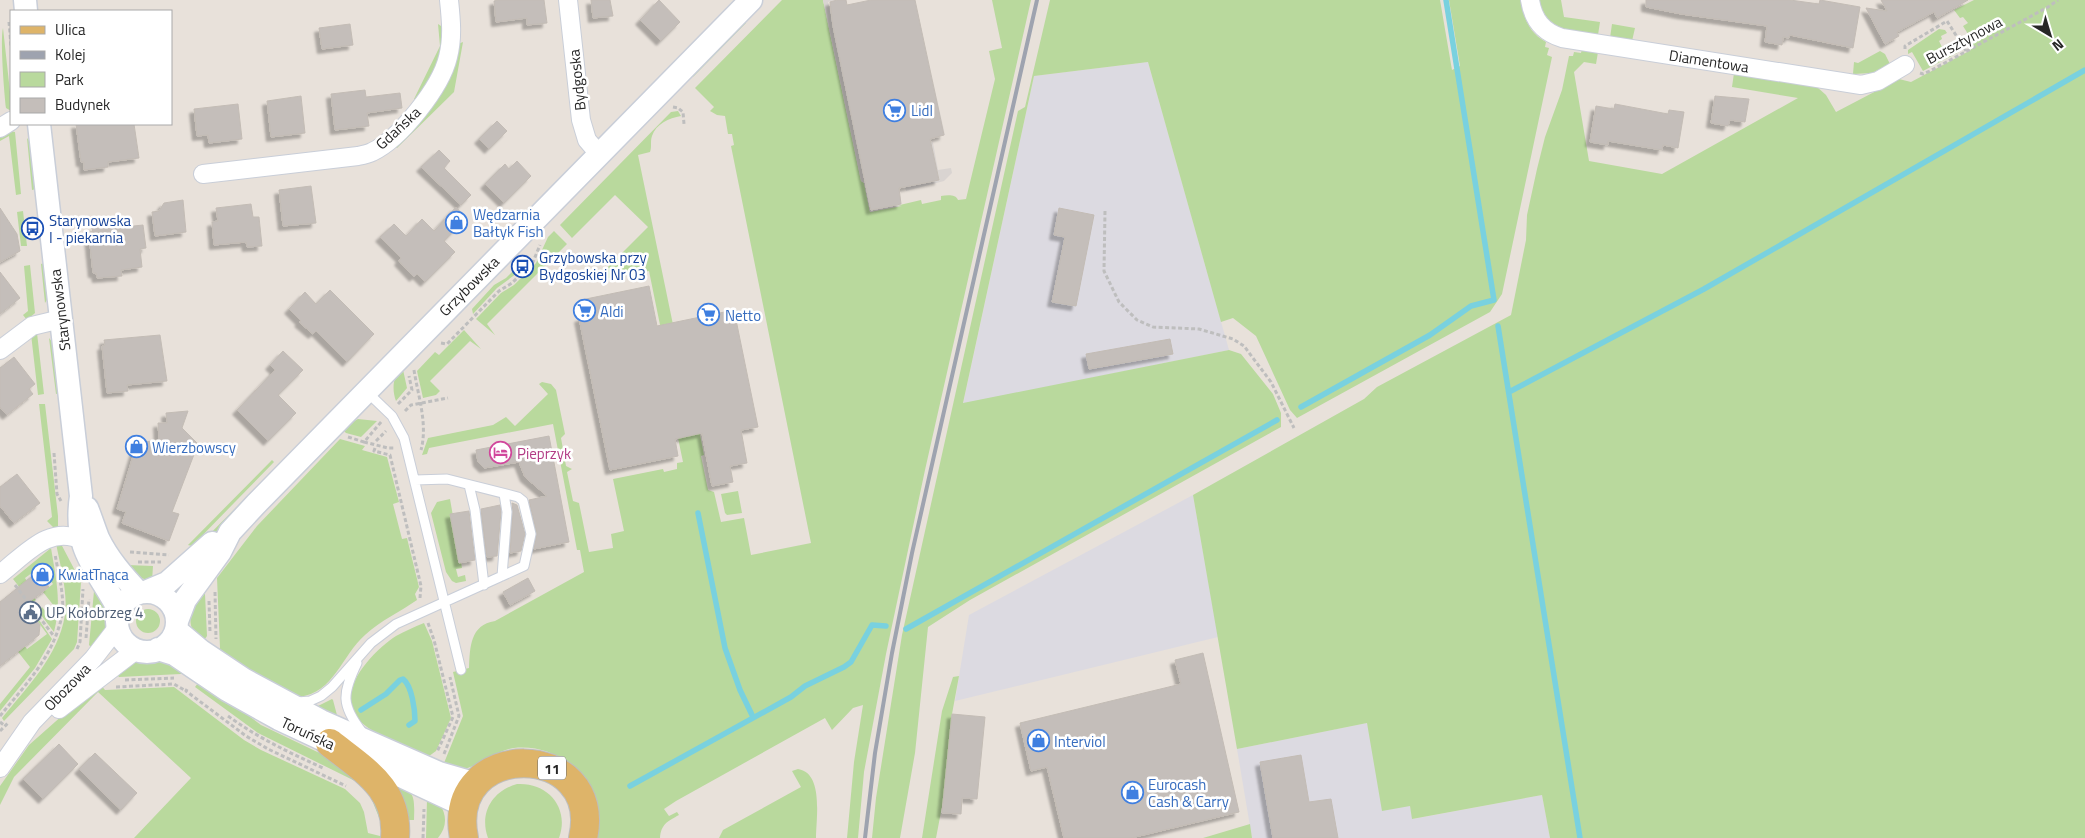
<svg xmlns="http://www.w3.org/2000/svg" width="2085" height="838" font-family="'Titillium Web',sans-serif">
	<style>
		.industrial { fill: #dcdae1 }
		.green { fill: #b9d99d }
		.plaza { fill: #d9d4d1 }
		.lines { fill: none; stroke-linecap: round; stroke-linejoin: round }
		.stream { stroke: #79d1df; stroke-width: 5.5 }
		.building { fill: #c4beba; stroke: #c3bcb5; filter: url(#shadow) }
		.service-casing { stroke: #c9ced8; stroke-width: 11 }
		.minor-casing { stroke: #c9ced8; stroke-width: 20 }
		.tertiary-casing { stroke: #c9ced8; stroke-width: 25 }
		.primary-casing { stroke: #bebebe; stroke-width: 30 }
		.path { stroke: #bebebe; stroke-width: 3; stroke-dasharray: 4 2.5; stroke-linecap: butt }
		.service { stroke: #fff; stroke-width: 9 }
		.minor { stroke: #fff; stroke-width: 18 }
		.tertiary { stroke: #fff; stroke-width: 22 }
		.primary { stroke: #deb469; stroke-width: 28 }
		.rail { stroke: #9ea3af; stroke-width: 4 }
		.labels { text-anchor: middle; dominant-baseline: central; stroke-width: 5; stroke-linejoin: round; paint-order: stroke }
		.shield { fill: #fff; stroke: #686868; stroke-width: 1 }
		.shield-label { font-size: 14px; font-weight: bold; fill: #272727 }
		.street-label { font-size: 15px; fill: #272727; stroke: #fff }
		.shop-label { font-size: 15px; fill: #366cbe; stroke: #fff; text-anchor: start }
		.transit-label { font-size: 15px; fill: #164399; stroke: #fff; text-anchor: start }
		.hotel-label { font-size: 15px; fill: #b23c85; stroke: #fff; text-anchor: start }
		.service-label { font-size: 15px; fill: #4e5e75; stroke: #fff; text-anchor: start }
	</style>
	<defs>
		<filter id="shadow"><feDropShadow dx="-4.5" dy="4.5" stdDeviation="1" flood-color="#0004"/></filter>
	</defs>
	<rect width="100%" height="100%" fill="#e8e1da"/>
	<path class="industrial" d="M1148,62L1229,350L963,404L1034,76Z
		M1193,495L1218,637L955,701L969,615Z
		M1367,723L1370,736L1410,806L1413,819L1542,795L1550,838H1252L1237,749Z"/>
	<path class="green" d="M782,0H823L861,181L864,183L870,212L921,200L922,204L941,200V196C947,195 956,194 958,200L966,199L995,79L989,51L1002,48L992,0H1031L925,470L886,654L864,772L858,838H847L854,762L863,705L853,708L832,730L825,718L676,801L664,809L669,816L677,812L679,815C668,821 661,824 660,838H597C606,788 566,743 514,748C493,751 474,770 457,770C452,770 447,768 442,768L463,716L453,672L469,668C470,647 470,625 495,621L584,572L580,550H577L553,424L429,448L427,454L422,455L428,438L493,425L506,417L515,426L548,394L539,384L542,382L551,384L556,390L565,434L561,438L566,466L572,469L567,472L573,501L579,503L589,552L613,548L611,534L624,531L613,479L663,469L664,472L677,469V463L683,462L678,438H680L679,418L649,271L594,281L648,227L615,195L572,238L560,225L671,112L678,111L681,116C669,118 656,124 652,136C650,141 652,147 650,152L638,155L677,344L682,343L704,455L701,456L708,490L714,492L721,522L744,518L751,555L811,543L731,146L734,145L732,134H728L725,116L717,115L710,111L714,107L695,88Z
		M1050,0H1440L1452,70L1460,66L1449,0H1521C1524,19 1529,33 1546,42L1545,47L1549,48L1547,55L1552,57L1502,294L1490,312L1297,418L1290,410L1256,336L1233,318L1221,322L1148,62L1034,76L963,403L1229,350L1241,354L1273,394L1281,413V427L970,600L928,627L915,753L900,838H872L876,798L902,635L1018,111L1025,107Z
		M1538,0H1561L1564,17L1600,22L1598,35C1568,31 1549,32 1538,0Z
		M1974,0H2085V838H1550L1542,795L1412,819L1410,806L1382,811L1367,723L1237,749L1193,495L1364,399L1377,387L1511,315L1526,240L1527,215L1537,169L1545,137L1562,90L1569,56H1573L1574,52L1581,53L1582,49L1598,52L1596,64L1584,62L1574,72L1589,161L1662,174L1798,98L1732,87L1734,73L1817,87L1826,95L1836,112L1899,79L1911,82L1971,50L1968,34L1963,26L1968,23L1963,17L1960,18L1954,10Z
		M744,20L746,23L693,77L696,68Z
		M438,24L444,28L439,61L418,99H414L440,46Z
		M1612,24L1635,28L1632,41L1610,38Z
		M3,28L11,101V111L6,108C4,91 0,39 3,28Z
		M1939,29L1945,30L1947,33L1941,36L1942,39L1939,41L1942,47L1953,42L1959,52L1923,71L1912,52L1908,54V50Z
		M463,42L454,92L397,148L394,146C414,127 436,108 447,82C452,70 454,56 458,44Z
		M1880,51L1885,54L1890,64L1872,73L1853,74L1854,62L1858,63Z
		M9,131L15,132L21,194L16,195L9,136L0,141V135Z
		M27,138L30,142L36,189L32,190Z
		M23,211L27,246H21L17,212Z
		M554,231L567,244L487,324L495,335L476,319L501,293L514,285L536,263L548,237Z
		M44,263L48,298L45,303L41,264Z
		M30,265L35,313L27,320L23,315L28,311L24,266Z
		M516,268L520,271L497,288L473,314L472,309L494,285L506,278Z
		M464,330L481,349L470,341L430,381L440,391L436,395L423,398L417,371L435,352L439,355Z
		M37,333L44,394L38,395L31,334Z
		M49,338L53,343L60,393L56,394Z
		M402,365L407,388L396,401C391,387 394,376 402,365Z
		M39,404H45L58,516V528H54L47,521L52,517Z
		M358,419L377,421L361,437L346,433L341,428Z
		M340,439L365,446L362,450L387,457L399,502L393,504L402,539L407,538L419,587L415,594L417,600C400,612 381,620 365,635C342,655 334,693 299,697L216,653L220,648L217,578L257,526Z
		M272,460L274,462L192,546L188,545Z
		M277,466V469C249,499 224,532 190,554Z
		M738,491L742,513L727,515L725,513L721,494Z
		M450,499L462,568L456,569L458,577L465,575L466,581L456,583L452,581L446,572L431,513L437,502Z
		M60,542L81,582L77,642L74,649L4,721L2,718C27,687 58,657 65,615C68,592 60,565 56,543Z
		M51,548C56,579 62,601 54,632L38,611L42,607L46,612L54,606L43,592L53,584L40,567L25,578L28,583L25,586L36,600L32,603L13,579Z
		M127,565L153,566L152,581L137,577Z
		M99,587C113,616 110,623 93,649L89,645L94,591Z
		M200,590L205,594L207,636L202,643C183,622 191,614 200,590Z
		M136 621a12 12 0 1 1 24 0a12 12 0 1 1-24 0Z
		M35,614L52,639L35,668L0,711V704L30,667L0,629V615L27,649L47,634L33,615Z
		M424,623L432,641L451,718L436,751L425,759C407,749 372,734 359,720C333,692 373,651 396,636C405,631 414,627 424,623Z
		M161,660L185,668L181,674L119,677L115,672L129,663Z
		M959,676L952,714L944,796L936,838H922L942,711L953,677Z
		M201,679L261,725L355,770L389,820H380L370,795L355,781L258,733L195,687Z
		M99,683L105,690L174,687L244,740L261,750L345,789L360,803L364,812L368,833L388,838H134L191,778L98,692L14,777L0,805V786L29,745Z
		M332,699L333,700L338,719L314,708Z
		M798,769C824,773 816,819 816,838H719L723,830L801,787L792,771Z
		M389,779C414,793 415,791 414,820H402Z
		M517,784C548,782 570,808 559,838H488C479,813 492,791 517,784Z
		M427,799L440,804C447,816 447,827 438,838H426Z
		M1250,824L1252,838H1203Z"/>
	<path class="plaza" d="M823,0H837L828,2L871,210L898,205L902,206L870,212L864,183L861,181Z
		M926,49L945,135L935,137L934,87Z
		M930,141L933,143L938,170L951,168L952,173L944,181L906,191L905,187L939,180Z"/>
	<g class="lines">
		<path class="stream" d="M1498,326L1580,838
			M1509,392L1704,289L2085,70
			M1301,407L1430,335L1471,306L1494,300L1446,0
			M698,513L725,648L740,690L753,717
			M906,629L1277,420
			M361,710L386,694L400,680L403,679C412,686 415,710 415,721L409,725
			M630,786L791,697L805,686L844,667L851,662L872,625L886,626"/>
	</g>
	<path class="building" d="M498,0H544L547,23L527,25V18L496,22L494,1Z
		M591,0H610L613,16L593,18Z
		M659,0L680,22L661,41L640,20Z
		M837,0H846L847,5L871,0H915L944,135L930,139L939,180L899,188L901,204L871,210L833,26L830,2Z
		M1646,0H1790L1819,4L1820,0L1860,7L1853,48L1790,35L1789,38L1783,37L1782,45L1765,42L1767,26L1681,14L1646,7Z
		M1881,0H1968L1937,18L1934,12L1897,32L1899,36L1885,44L1866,8L1887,11Z
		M350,24L353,45L322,49L319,28Z
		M365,90L366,97L400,93L402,108L367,113L369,126L335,130L331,94Z
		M301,96L305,133L271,137L267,101Z
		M1715,96L1749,99L1745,122L1730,120L1728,126L1711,123Z
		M238,104L242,139L209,143L208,135L197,136L194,109Z
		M1615,104L1668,114L1669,110L1684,112L1678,148L1663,145L1662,150L1608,141V145L1590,142L1596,106L1614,109Z
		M497,121L507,131L489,149L479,139Z
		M76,124H134L139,158L108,162V167L84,170V162H81Z
		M439,150L450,161L444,168L471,195L461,205L421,167Z
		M517,161L531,176L504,203L485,184L505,164L509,169Z
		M311,186L316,223L283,226L279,190Z
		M183,200L186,232L155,236L152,212L159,211L164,203Z
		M251,204L253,217H259L262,246L247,247L246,242L214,245L212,222L218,221L216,208Z
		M456,207L466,218L444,241L455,252L425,282L417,274L414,277L399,261L401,258L380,237L394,224L406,236L422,219L434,231Z
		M0,208L17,234L20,251L0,262Z
		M1059,208L1094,215L1076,306L1052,302L1065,237L1054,235Z
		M115,225V228L143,225L146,248L140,249L142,267L121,270L122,276L97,278L96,273H93L89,235L93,234L92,228Z
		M0,272L20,298L0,314Z
		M649,286L657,326L734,310L758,427L741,430L747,463L730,466L733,482L712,486L702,433L675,439L678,456L610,470L579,318L585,316L581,300Z
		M330,290L374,334L347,362L316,331L313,334L299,322L301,321L289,309L305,292L316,304Z
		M160,335L167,381L127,385L128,391L107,393L102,346L105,345L104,340Z
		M1170,339L1173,354L1089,369L1086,354Z
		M283,351L303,370L278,395L296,413L268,441L237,410L275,370L270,365Z
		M14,357L35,384L29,389L33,394L7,415L0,407V368Z
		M188,411L182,428L198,444L172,512L179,514L169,541L122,523L126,512L117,509L137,443L159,440L158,423H167L166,413Z
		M549,436L569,542L534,549L537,533L529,500L547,496L525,477L519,462L484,468L478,462L476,450Z
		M17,474L40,503L14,523L0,506V487Z
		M512,503L517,505L525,534L521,551L510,553L513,512Z
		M500,505L501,512L497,556L487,557L481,509Z
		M469,511L475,560L459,563L450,514Z
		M37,572L49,587L25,605L40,625L39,635L0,666V602Z
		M528,578L535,591L510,605L503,592Z
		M1203,653L1239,812L1131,838H1064L1047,767L1031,771L1020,723L1181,684L1175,660Z
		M952,714L985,717L977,799L962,798L961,814L942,813Z
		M59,744L78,764L43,799L23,779Z
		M95,753L137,793L121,810L79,769Z
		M1301,755L1309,802L1331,799L1338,838H1273L1260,762Z"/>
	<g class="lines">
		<defs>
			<path id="service" d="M367,392L392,416L404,438L461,670
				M469,485L475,510L484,585
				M502,576L507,512L504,494
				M357,663C342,694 341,705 362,732
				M298,702L310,701L321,696L332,687L371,643L396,624L524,566L531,534L523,501L518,497L447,479L415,480"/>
			<path id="minor" d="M568,0L581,120L587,140L599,154
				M1530,0C1533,20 1543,32 1562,38L1861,85L1878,81L1905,65
				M0,128L11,121
				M203,174L358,156C363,155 368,154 372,152C400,139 441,87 448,57C453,38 451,19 449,0
				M0,350L32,326L61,319
				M0,574C25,555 50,523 83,541
				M59,709L136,650
				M0,768L32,722L93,659L117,628"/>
			<path id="tertiary" d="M25,0L26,11
				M39,124L81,496C73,550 96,567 119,610
				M87,508C91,518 94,528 98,538C108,559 123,576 139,593
				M148,591L167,583L212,543
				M117 622a30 30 0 1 1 60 0a30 30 0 1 1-60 0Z
				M177,621L185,600L220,552L230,532L256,504L751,0
				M176,630L201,651L243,679L321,721L439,773L477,784
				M158,649L174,654L227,690L279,719L465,806"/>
			<path id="primary" d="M330,743C364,770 399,789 395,838
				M464,838C444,737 605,740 583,838"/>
		</defs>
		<use href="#service" class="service-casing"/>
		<use href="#minor" class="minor-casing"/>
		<use href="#tertiary" class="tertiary-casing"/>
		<use href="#primary" class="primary-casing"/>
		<path class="path" d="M9,22L11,46
			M1905,49V46L1947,21L1966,51
			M1920,73L1923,74L1930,71L2048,7L2058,0
			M673,107L678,108L683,112L684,124
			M1105,211L1104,271L1119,302L1137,320L1153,327L1199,329L1233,339L1244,346L1271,382L1294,428
			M441,343L447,344L499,291L512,283L533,262L540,245
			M414,370C418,396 428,424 421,450
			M398,404L412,390L409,376
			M405,411L411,405L448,398
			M348,437L364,442L382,421
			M376,441L386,431
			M364,442L388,448H394
			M375,448L374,451L390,455L421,586L420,598
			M54,453L57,494L61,501
			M130,552L169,555
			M138,562H161
			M15,585L53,635
			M215,592L216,639
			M209,601L210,632
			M428,623L434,640L453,717L437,752
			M86,638L89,599
			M77,649L80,642L83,589
			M125,680L174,678
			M116,687L174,684L186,691
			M187,689L186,691L246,736L268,749L346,786
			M0,716C25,685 54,656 62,615C65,596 58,573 55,554
			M228,716C258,738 290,753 323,768
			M0,722L5,726
			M0,731L8,723
			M444,754L459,716L450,677
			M423,838L424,809"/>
		<use href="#service" class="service"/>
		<use href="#minor" class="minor"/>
		<use href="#tertiary" class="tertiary"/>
		<use href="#primary" class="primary"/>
		<path class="rail" d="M865,838L875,753L892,653L912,553L1037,0"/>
	</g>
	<defs>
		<symbol id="supermarket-ring" viewBox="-11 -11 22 22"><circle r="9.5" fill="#fff" stroke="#3f7fe0" stroke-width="1.5"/><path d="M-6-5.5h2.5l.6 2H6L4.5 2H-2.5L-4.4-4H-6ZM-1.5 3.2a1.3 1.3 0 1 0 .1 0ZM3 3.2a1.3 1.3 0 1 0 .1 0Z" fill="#3f7fe0"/></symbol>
		<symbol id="shop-ring" viewBox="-11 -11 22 22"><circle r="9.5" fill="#fff" stroke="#3f7fe0" stroke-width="1.5"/><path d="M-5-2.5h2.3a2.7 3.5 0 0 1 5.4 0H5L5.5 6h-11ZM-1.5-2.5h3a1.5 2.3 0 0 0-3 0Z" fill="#3f7fe0"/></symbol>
		<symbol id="bus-ring" viewBox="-11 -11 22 22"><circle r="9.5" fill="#fff" stroke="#1a4fb4" stroke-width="1.5"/><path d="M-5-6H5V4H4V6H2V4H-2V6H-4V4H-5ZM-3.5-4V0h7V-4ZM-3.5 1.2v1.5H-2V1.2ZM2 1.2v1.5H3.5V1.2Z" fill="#1a4fb4"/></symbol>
		<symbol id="hotel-ring" viewBox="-11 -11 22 22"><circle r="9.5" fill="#fff" stroke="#d1479c" stroke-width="1.5"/><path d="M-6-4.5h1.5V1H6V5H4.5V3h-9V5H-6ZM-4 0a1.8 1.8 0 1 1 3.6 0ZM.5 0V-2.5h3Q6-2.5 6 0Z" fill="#d1479c"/></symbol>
		<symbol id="civic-ring" viewBox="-11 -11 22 22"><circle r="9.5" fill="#fff" stroke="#5c6f8a" stroke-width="1.5"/><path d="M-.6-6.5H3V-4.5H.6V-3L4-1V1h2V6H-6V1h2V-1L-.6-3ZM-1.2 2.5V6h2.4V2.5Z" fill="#5c6f8a"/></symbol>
	</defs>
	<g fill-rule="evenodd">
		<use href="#supermarket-ring" x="882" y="98" width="25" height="25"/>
		<use href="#shop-ring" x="444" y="210" width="25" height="25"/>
		<use href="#bus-ring" x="20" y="216" width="25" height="25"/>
		<use href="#bus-ring" x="510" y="254" width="25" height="25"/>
		<use href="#supermarket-ring" x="572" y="298" width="25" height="25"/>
		<use href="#supermarket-ring" x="696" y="302" width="25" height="25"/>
		<use href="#shop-ring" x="124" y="434" width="25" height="25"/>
		<use href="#hotel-ring" x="488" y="440" width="25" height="25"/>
		<use href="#shop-ring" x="30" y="562" width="25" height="25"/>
		<use href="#civic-ring" x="18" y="600" width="25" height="25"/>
		<use href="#shop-ring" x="1026" y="728" width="25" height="25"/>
		<use href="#shop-ring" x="1120" y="780" width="25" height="25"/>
	</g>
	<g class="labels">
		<rect class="shield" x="538" y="756.5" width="28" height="23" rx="4"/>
		<g class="shield-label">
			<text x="552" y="768">11</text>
		</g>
		<g class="street-label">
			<text transform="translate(1964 40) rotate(-28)">Bursztynowa</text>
			<text transform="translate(1709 61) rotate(9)">Diamentowa</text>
			<text transform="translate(577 80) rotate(-96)">Bydgoska</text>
			<text transform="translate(398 128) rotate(-43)">Gdańska</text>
			<text transform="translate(469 286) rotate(-45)">Grzybowska</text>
			<text transform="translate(60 310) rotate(-97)">Starynowska</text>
			<text transform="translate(67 687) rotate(-46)">Obozowa</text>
			<text transform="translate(308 733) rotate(25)">Toruńska</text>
		</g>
		<g class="shop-label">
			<text x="911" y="110">Lidl</text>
			<text x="473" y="214">Wędzarnia<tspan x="473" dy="17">Bałtyk Fish</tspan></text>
			<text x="600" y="311">Aldi</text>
			<text x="725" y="315">Netto</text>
			<text x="152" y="447">Wierzbowscy</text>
			<text x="58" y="574">KwiatTnąca</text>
			<text x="1054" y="741">Interviol</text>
			<text x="1148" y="784">Eurocash<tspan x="1148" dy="17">Cash &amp; Carry</tspan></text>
		</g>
		<g class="transit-label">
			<text x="49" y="220">Starynowska<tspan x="49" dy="17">I - piekarnia</tspan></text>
			<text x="539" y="257">Grzybowska przy<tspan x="539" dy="17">Bydgoskiej Nr 03</tspan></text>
		</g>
		<g class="hotel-label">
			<text x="517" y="453">Pieprzyk</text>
		</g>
		<g class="service-label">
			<text x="46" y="612">UP Kołobrzeg 4</text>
		</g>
	</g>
	<rect x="10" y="10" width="162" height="115" fill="#ffffff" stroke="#a9a9a9"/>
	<rect x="20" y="26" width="25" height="8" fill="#deb469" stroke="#a9a9a9"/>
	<text x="55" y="35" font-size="15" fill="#272727">Ulica</text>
	<rect x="20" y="51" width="25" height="8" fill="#9ea3af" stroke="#a9a9a9"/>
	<text x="55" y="60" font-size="15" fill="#272727">Kolej</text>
	<rect x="20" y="72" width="25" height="15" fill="#b9d99d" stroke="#a9a9a9"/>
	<text x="55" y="85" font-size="15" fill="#272727">Park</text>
	<rect x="20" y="98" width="25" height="15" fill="#c4beba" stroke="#a9a9a9"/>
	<text x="55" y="110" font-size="15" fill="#272727">Budynek</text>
	<g transform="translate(2050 35) rotate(142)" stroke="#ffffff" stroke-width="4" paint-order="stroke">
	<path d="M0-4L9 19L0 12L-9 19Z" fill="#272727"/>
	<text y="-8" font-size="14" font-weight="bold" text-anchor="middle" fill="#272727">N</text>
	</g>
</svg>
